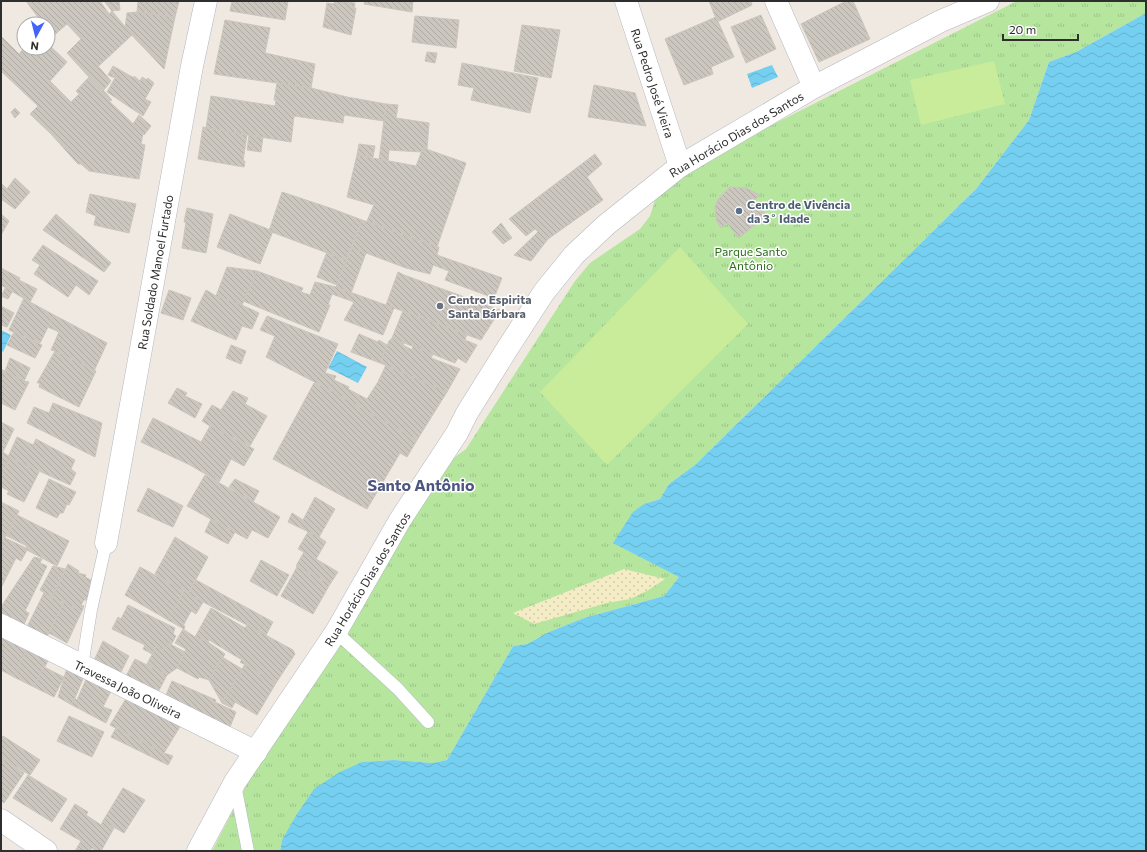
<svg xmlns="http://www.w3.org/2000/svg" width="1147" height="852" font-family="Commissioner,sans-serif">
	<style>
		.grass { fill: url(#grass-tufts) }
		.sand { fill: url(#sand-dots) }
		.pitch { fill: #c9ec9a }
		.water { fill: url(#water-waves) }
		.building { fill: url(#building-back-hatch); stroke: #cbc5ba }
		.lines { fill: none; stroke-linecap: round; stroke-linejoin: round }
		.lane-casing { stroke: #b4b7c1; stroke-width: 13 }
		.street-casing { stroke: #b4b7c1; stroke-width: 23 }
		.secondary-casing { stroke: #b4b7c1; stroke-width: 23 }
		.lane { stroke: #fff; stroke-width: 12 }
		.street { stroke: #fff; stroke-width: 22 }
		.secondary { stroke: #fff; stroke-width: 22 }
		.service-dot { fill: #5c6f8a; stroke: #fff; stroke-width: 1.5 }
		.worship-dot { fill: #6b7280; stroke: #fff; stroke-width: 1.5 }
		.labels { text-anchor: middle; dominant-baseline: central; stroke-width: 3; stroke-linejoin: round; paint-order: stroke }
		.street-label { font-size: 12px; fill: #2e2e2e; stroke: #fff }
		.service-label { font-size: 12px; font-weight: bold; fill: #4e5e75; stroke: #fff; text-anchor: start }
		.park-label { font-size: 12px; fill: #2c6e1b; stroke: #fff }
		.worship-label { font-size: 12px; font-weight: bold; fill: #5b616d; stroke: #fff; text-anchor: start }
		.district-label { font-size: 16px; font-weight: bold; fill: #4d5680; stroke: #fff }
	</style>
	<defs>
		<pattern id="grass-tufts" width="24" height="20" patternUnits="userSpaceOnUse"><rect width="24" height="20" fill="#b6e59e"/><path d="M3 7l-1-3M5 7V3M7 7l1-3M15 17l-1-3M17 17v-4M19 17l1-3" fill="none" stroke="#9dc588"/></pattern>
		<pattern id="sand-dots" width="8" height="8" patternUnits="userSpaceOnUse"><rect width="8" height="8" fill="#f3ecc5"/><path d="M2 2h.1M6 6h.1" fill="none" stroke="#d1cbaa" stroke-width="1.8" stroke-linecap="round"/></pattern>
		<pattern id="water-waves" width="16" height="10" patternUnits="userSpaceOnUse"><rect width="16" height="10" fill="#75cff0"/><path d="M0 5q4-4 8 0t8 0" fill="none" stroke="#66b2ce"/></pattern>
		<pattern id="building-back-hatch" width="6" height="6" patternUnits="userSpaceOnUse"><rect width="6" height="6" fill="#cbc7bf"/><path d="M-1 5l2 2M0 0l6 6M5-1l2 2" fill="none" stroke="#afaba4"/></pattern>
	</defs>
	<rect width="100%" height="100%" fill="#efe9e1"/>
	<path class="grass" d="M1017,1H1146V13L1076,52L1049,62L1029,120L976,189L695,465L669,484L660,499L644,504L679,577L664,596L584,618L549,632L527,644L513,646L447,760L433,763L394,760L362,762L282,840L280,851H212L260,758L444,465L466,449L575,281L590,263L640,229L650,216L657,194L689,167Z"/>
	<path class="sand" d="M624,569L665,579L647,591L630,599L607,603L534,624L513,613Z"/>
	<path class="pitch" d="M994,61L1005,104L921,125L910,80Z
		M680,247L748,324L607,465L540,392Z"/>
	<path class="water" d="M1146,13V851H280L282,840L297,814L314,789L340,772L362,762L394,760L433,763L447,760L513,646L527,644L549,632L584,618L664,596L679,577L613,543L633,512L644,504L660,499L669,484L695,465L976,189L1029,120L1049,62L1076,52Z
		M772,65L778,77L752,88L747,74Z
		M1,330L11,335L3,352L1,350Z
		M337,351L367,367L358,383L328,368Z"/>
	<path class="building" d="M26,1H100L109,14L112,11L132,35L88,76L67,53L81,39L67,24L52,37L48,34V24H43Z
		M104,1H119L120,10L112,11Z
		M138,1H179L175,17L137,12Z
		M232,1H288L285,20L230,11Z
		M335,1L355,3L354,8H356L351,35L323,27L327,3L334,4Z
		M365,1H413L412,12L364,4Z
		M709,1H751L752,5L719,21H717Z
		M846,1H853L870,39L819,62L801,24Z
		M137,12L175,17L164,69L125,28L127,13Z
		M761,15L776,49L746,63L731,27Z
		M415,16L459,20L456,48L412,42Z
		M716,17L734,57L711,67L713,74L684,85L665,39Z
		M225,20L270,28L265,53L315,64L311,88L214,74Z
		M522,25L560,30L551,78L514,71Z
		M1,36L19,54L24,48H48V44L67,62L50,81L71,102L79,94L76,91L90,76L112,100L109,101L143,133L141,144L145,145L139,179L89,171L81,164H78L51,134L30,114L38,106L1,71Z
		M427,52L437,53L435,63L425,61Z
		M462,63L538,78L530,113L471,100L474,88L458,85Z
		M98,66L111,81L103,91L88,76Z
		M113,66L134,78V76L140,81L142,77L147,80L148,78L154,83L145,99L151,102L143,116L107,92L115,78L108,75Z
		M277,83L311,88L347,97L386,104L384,121L344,115L343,123L294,116L291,142L206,128L211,96L275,106L276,101L274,100Z
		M594,85L635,93L646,126L588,117Z
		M386,104L398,105L396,118L429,123L427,149L423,148L421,152L389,150L388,161L379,160Z
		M15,108L20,113L15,118L11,112Z
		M139,115L151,126L144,135L143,133L133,124Z
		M203,127L247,135L243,161H245L244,167L198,159Z
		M249,135L263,137L261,152L247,150Z
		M359,144L375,146L373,157L357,155Z
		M423,148L466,163L437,247L367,221L374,205L347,197L357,155L416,166Z
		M595,154L602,164L587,177L603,200L548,239L531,261L514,255L538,232L535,229L526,236L509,219Z
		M15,178L30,192L15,209L1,199V183L7,189Z
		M730,187L746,188L760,195L754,200L766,215L739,238L727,223L721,228L717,222L716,216L715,207L718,199Z
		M282,192L333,209L362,220L346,260L269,231Z
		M90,194L136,204L129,233L94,225L96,216L86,212Z
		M187,208L213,214L206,253L182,248L186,222H184Z
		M1,214L9,221L1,235Z
		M56,214L111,263L104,272L43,230Z
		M230,214L273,231L260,264L217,247Z
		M362,220L439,247L437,255L502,278L494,298L445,280L449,271L433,265L430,274L406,268L366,253L351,249Z
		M501,223L512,238L503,244L492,232Z
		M43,245L98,281L89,295L76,285L68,297L34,274L40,265L32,260Z
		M351,249L366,253L351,293L336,287Z
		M327,252L346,260L337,285L317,277Z
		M227,267L257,271L242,305L216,296Z
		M1,268L20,278L19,280L37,289L30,302L1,285Z
		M257,271L303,288L301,292L310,295L315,282L336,287L394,308L383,335L344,320L354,302L332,294L328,305H330L319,332L243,301Z
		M398,272L404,275L500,310L481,340L386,305Z
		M6,287L12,292L8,299L1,296Z
		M169,290L191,298L183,320L161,313Z
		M206,290L216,296L242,305L259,313L252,329L242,326L236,340L191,321Z
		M24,298L30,302L54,315L40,343L9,330Z
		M1,306L14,313L7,327L1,325Z
		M403,311L467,334L465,340L477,345L466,363L458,358L455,363L392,338Z
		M54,315L107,343L94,371L55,351L51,350L59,332L48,327Z
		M267,316L338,344L325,373L336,376L334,380L349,387L348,389L367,399L378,382L386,365L447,392L417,440L330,390L266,357L275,336L260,330Z
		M14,332L42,345L35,358L7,345Z
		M359,334L378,342L379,340L387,345L380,363L351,352Z
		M392,338L404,343L403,345L412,350L413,346L433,354L431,358L460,369L447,392L380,363L389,341Z
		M231,345L246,351L241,364L226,358Z
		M55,351L96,371L79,407L39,387L40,383H37Z
		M10,358L30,368L24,381L5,371Z
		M1,369L24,381L29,382L15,410L1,403Z
		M314,383L330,390L417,440L407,457L400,453L367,509L273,459Z
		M177,388L187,393L185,396L202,404L195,418L168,403Z
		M233,391L248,398L245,404L267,416L250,446L210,426L202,421L212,405L221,410Z
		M53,403L102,423L95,457L27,423L34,407L49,413Z
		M153,418L201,442L210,426L254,449L244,466L231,459L219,482L190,465L141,442Z
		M1,422L14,429L3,452L1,451Z
		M17,437L33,445L36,439L75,460L71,469L76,473L70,485L8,457Z
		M1,451L10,457L1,476Z
		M10,457L39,472L24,502L7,494L9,491L1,487V476Z
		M205,475L280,517L268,538L252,530L247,539L187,506Z
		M49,479L76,492L69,505L67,504L63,513H60L57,518L36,508Z
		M235,479L259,491L253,502L229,487Z
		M148,488L183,506L173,527L137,511Z
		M315,497L335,509L319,537L288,522L292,513L303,520Z
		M1,502L19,511L5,538L1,536Z
		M17,515L69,541L57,566L27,550L26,548L27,546L7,536Z
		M211,519L235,532L228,544L205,532Z
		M308,532L319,537L326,542L316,559L338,572L330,584L296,566L304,552L298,549Z
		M1,536L26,548L27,550L21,561L16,558L1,588Z
		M175,537L208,557L188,594L155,574Z
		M34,557L42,559L40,563L47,566L25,611L29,613L22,629L1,619V607Z
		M261,560L289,575L277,596L250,581Z
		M68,564L79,571L78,573L86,575L85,577L95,582L86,600H84L81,605L84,606L82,611L52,598Z
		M53,566L65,569L52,598L40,590Z
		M140,567L184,591L168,620L125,595Z
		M297,567L330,584L313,614L281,596Z
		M196,580L273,622L266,635L188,594Z
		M184,591L203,602L196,614L191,611L183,626H185L184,629L168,620Z
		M44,593L64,603L46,639L26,629Z
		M64,603L82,611L67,643L49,633Z
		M128,605L175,628L173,634L176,636L171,645L168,643L164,650L156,647L152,654L143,649L145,645L112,629L118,617L121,619Z
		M211,608L245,628L247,625L293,650L295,654L276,683L240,662L242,660L209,640L208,642L195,637Z
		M183,629L195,637L208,642L225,654L209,680L199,677L198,679L177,668L186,649L175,643Z
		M1,631L29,646L14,677L1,670Z
		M103,641L129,656L118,678L92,665Z
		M168,643L185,652L177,668L167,675L147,664L156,647L164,650Z
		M29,646L50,657L34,687L14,677Z
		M222,657L242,669L222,703L209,680Z
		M135,659L167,675L156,696L124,680Z
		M245,664L276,683L257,715L235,702L232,708L222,703Z
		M68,665L85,674L72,705L58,697Z
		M44,667L64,677L54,697L34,687Z
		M88,675L113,687L103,707L112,710L106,723L72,705L74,698L77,700Z
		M172,681L216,700L215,702L236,712L228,732L163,702Z
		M127,697L181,725L164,753L110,725Z
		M69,716L104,732L92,757L57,741Z
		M116,728L164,753L173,756L168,765L111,737Z
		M3,736L40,760L30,775L1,758V739Z
		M3,759L24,773L4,803L1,801V762Z
		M28,775L67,799L52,822L13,798Z
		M123,788L145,800L124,833L103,821Z
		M75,804L88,812L86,815L101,825L103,821L114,828L101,851H96L92,848L90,851H75L81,841L60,829Z"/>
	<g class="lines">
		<defs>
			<path id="lane" d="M336,632L398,689L428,722
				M82,666L91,610L106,543
				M235,785L248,851"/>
			<path id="street" d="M626,1L680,166
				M776,1L814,87
				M106,543L192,66L206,1
				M1,625L256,752
				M1,820L46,851"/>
			<path id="secondary" d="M198,851L235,782L336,632L400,520L457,433L467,413L507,349L544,292L574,255L606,225L680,166L814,87L941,21L988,1"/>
		</defs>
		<use href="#lane" class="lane-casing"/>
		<use href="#street" class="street-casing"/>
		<use href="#secondary" class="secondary-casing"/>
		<use href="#lane" class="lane"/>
		<use href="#street" class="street"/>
		<use href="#secondary" class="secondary"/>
	</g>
	<circle class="service-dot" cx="739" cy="211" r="4"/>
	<circle class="worship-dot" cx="440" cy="306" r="4"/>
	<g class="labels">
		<g class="street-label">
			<text transform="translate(653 83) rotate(72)">Rua Pedro José Vieira</text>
			<text transform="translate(736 134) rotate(-31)">Rua Horácio Dias dos Santos</text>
			<text transform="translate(155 272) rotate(-80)">Rua Soldado Manoel Furtado</text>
			<text transform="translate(367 579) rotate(-59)">Rua Horácio Dias dos Santos</text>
			<text transform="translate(128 689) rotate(26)">Travessa João Oliveira</text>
		</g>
		<g class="service-label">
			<text x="747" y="204">Centro de Vivência<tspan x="747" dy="14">da 3˚ Idade</tspan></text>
		</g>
		<g class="park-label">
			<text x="751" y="251">Parque Santo<tspan x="751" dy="14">Antônio</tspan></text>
		</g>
		<g class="worship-label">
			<text x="448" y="299">Centro Espirita<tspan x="448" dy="14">Santa Bárbara</tspan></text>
		</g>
		<g class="district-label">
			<text x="421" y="484">Santo Antônio</text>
		</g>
	</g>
	<rect width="1147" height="852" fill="none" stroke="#2e2e2e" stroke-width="4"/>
	<g transform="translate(36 36) rotate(187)"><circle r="19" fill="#ffffff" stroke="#ababab"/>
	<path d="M0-3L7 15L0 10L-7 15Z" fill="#4264fb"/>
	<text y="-6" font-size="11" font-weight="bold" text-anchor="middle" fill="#2e2e2e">N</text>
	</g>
	<path d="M1003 34v6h75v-6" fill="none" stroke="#2e2e2e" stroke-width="2"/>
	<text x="1009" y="34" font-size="12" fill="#2e2e2e" stroke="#ffffff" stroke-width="3" paint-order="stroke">20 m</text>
</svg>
